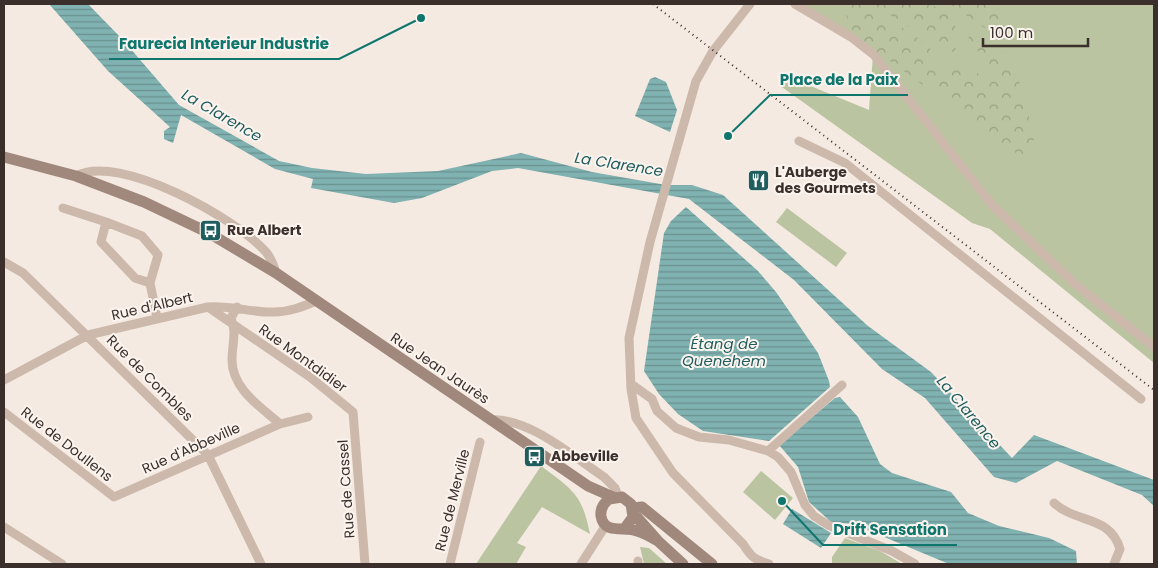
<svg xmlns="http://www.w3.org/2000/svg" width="1158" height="568" font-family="Poppins,sans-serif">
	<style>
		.green { fill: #bac4a0 }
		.forest { fill: url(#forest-crowns) }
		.water { fill: url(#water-rules) }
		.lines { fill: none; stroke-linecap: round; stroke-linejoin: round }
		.street { stroke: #cdb9ac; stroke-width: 9 }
		.secondary { stroke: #a1887d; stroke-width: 11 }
		.rail { stroke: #3b2f2b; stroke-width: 2; stroke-dasharray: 1 4; stroke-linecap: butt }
		.labels { text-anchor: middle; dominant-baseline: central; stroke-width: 4; stroke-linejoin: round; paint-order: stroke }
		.poi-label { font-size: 14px; font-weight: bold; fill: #3b2f2b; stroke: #fbf4ee; text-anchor: start }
		.street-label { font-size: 14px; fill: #3b2f2b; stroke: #fbf4ee }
		.water-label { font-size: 15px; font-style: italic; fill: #1f5d5e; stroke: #fbf4ee }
		.leader { fill: none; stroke: #0f766e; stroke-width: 2 }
		.callout-dot { fill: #0f766e; stroke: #fbf4ee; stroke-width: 2 }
		.callout-label { font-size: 15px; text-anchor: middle; font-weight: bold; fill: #0f766e; stroke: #fbf4ee; stroke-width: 4; stroke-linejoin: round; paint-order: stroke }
	</style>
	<defs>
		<pattern id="forest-crowns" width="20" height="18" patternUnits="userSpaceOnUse" patternTransform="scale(1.25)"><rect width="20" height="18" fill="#bac4a0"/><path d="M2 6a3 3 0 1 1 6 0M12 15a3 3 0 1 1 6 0" fill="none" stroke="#98a083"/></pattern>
		<pattern id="water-rules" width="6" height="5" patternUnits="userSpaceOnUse" patternTransform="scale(1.25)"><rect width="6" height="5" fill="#7fb2b1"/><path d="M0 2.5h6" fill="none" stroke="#699190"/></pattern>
	</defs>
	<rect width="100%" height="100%" fill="#f4eae1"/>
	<path class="green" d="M795,4H1154V363L990,229L972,223L779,85L796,80L869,110L873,55Z
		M787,208L847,253L836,267L776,222Z
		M541,466C573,490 582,494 590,534L542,507L517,543L526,547L516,564H476Z
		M761,471L793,498L775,520L743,492Z
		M845,538L880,551L902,564H832V557Z
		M640,547L649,548L667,564H644Z"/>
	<path class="forest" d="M852,4H867L928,45L934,57L936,72C956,63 969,65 985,79L995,78C1002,84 1011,89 1017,95C1029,109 1039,142 1031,158L1016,153L854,35L846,15Z
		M872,4H931L950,16L962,41L953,52L936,40L916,31Z
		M950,4H994L993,8L1000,18L1008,44Z
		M958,21L1013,60L1022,92C993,74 975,49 958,21Z"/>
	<path class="water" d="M49,4H88L123,40L179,105L279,161L312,168L366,174L438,171L521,153L592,172L666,185H692L723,195L868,326L931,372L1012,458L1034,435L1154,480V506L1142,495L1057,461L1016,483L994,477L925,398L882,369L794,280L689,199L518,168L492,171L422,198L394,203L311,188L313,179L275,169L181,115L173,143L164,139V131L170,127L108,71Z
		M655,77L666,82L677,110L670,132L635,116L650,79Z
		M686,207L758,271L776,292L818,353L829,381L830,387L769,441L703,431L678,414L659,394L644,371L664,233L671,221Z
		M840,397L858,417L880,464L892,473L951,492L968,513L999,526L1049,538L1076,551L1077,564H949L853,524L831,522L809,502L798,467L779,445L835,398Z
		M792,509L831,533L821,548L783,524Z"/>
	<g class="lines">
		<path class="street" d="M750,4L713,51L696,81L650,242L629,338L631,389L636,418L673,473L743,544C752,558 754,559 769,564
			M795,4L851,37L874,55L992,205L1075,284L1154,347
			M799,141L845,163L1141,399
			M76,176C118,152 237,219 266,252C271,258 274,266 276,273
			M63,208L106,222L101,242L135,278L150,283L157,318
			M106,222L142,236L158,255L150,283
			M4,262L23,273L208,455L261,564
			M208,307L310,377L353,412L365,564
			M237,307L231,318C237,332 232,345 232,360C232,389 261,407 280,424
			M4,380L88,335L208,307C231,305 252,313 274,312C289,312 302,307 316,301
			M631,384L652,399L657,411L676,428L699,437L729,440L768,451L778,457L791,472L805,505L814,516L828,525L892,551L915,564
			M4,412L114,497L280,424L308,417
			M491,420C528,417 574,457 604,477L615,488L618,497
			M768,451L842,385
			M1054,503C1077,524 1110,515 1120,549L1114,564
			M4,527L62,564
			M638,561V564
			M450,564L480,442
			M581,564L606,525"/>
		<path class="secondary" d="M4,157L76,176L144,202L209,233L276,273L588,486L613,497
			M633,508L642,507L712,564
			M634,514L658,541L683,564
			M625,528L633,517L631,504L622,497L609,499C604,503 600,508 601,516C604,535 624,526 637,531C644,533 651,537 658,541"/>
		<path class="rail" d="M653,4L1154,390"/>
	</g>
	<defs>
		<symbol id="restaurant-square" viewBox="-11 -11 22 22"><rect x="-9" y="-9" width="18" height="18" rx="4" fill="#1f5d5e" stroke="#fbf4ee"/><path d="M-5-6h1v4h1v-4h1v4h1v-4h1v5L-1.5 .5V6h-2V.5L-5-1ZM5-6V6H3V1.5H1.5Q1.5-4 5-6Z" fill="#fff"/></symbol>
		<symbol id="bus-square" viewBox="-11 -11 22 22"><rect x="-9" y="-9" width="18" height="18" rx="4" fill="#1f5d5e" stroke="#fbf4ee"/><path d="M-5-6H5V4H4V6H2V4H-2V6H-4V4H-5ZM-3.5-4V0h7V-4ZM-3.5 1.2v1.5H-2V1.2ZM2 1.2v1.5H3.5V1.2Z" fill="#fff"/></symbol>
	</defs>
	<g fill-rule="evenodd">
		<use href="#restaurant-square" x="746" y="168" width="25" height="25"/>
		<use href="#bus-square" x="198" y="218" width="25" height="25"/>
		<use href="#bus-square" x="522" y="444" width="25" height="25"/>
	</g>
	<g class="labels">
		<g class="poi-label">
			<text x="775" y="172">L'Auberge<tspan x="775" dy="16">des Gourmets</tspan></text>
			<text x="227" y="230">Rue Albert</text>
			<text x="551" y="456">Abbeville</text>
		</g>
		<g class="street-label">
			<text transform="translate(152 306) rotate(-13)">Rue d'Albert</text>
			<text transform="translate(303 358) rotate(36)">Rue Montdidier</text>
			<text transform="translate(440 368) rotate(34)">Rue Jean Jaurès</text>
			<text transform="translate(150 378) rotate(45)">Rue de Combles</text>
			<text transform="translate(67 444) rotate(38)">Rue de Doullens</text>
			<text transform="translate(191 448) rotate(-24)">Rue d'Abbeville</text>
			<text transform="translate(346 489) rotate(-94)">Rue de Cassel</text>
			<text transform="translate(452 500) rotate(-76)">Rue de Merville</text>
		</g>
		<g class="water-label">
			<text transform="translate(222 115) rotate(30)">La Clarence</text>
			<text transform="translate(619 164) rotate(9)">La Clarence</text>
			<text x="724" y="343">Étang de<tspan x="724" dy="17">Quenehem</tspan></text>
			<text transform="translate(969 412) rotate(50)">La Clarence</text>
		</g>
	</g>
	<path class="leader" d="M421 18L339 59H109M728 136L770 95H908M782 501L823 545H957"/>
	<g class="callout-dot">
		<circle cx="421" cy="18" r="5"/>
		<circle cx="728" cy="136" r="5"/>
		<circle cx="782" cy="501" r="5"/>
	</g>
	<g class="callout-label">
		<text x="224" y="49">Faurecia Interieur Industrie</text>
		<text x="839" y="85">Place de la Paix</text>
		<text x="890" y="535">Drift Sensation</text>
	</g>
	<rect width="1158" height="568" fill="none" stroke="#3b2f2b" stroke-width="10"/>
	<path d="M983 38v8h105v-8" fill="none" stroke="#3b2f2b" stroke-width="2.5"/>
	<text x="990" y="38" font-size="15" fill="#3b2f2b" stroke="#fbf4ee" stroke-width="4" paint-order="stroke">100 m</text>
</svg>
